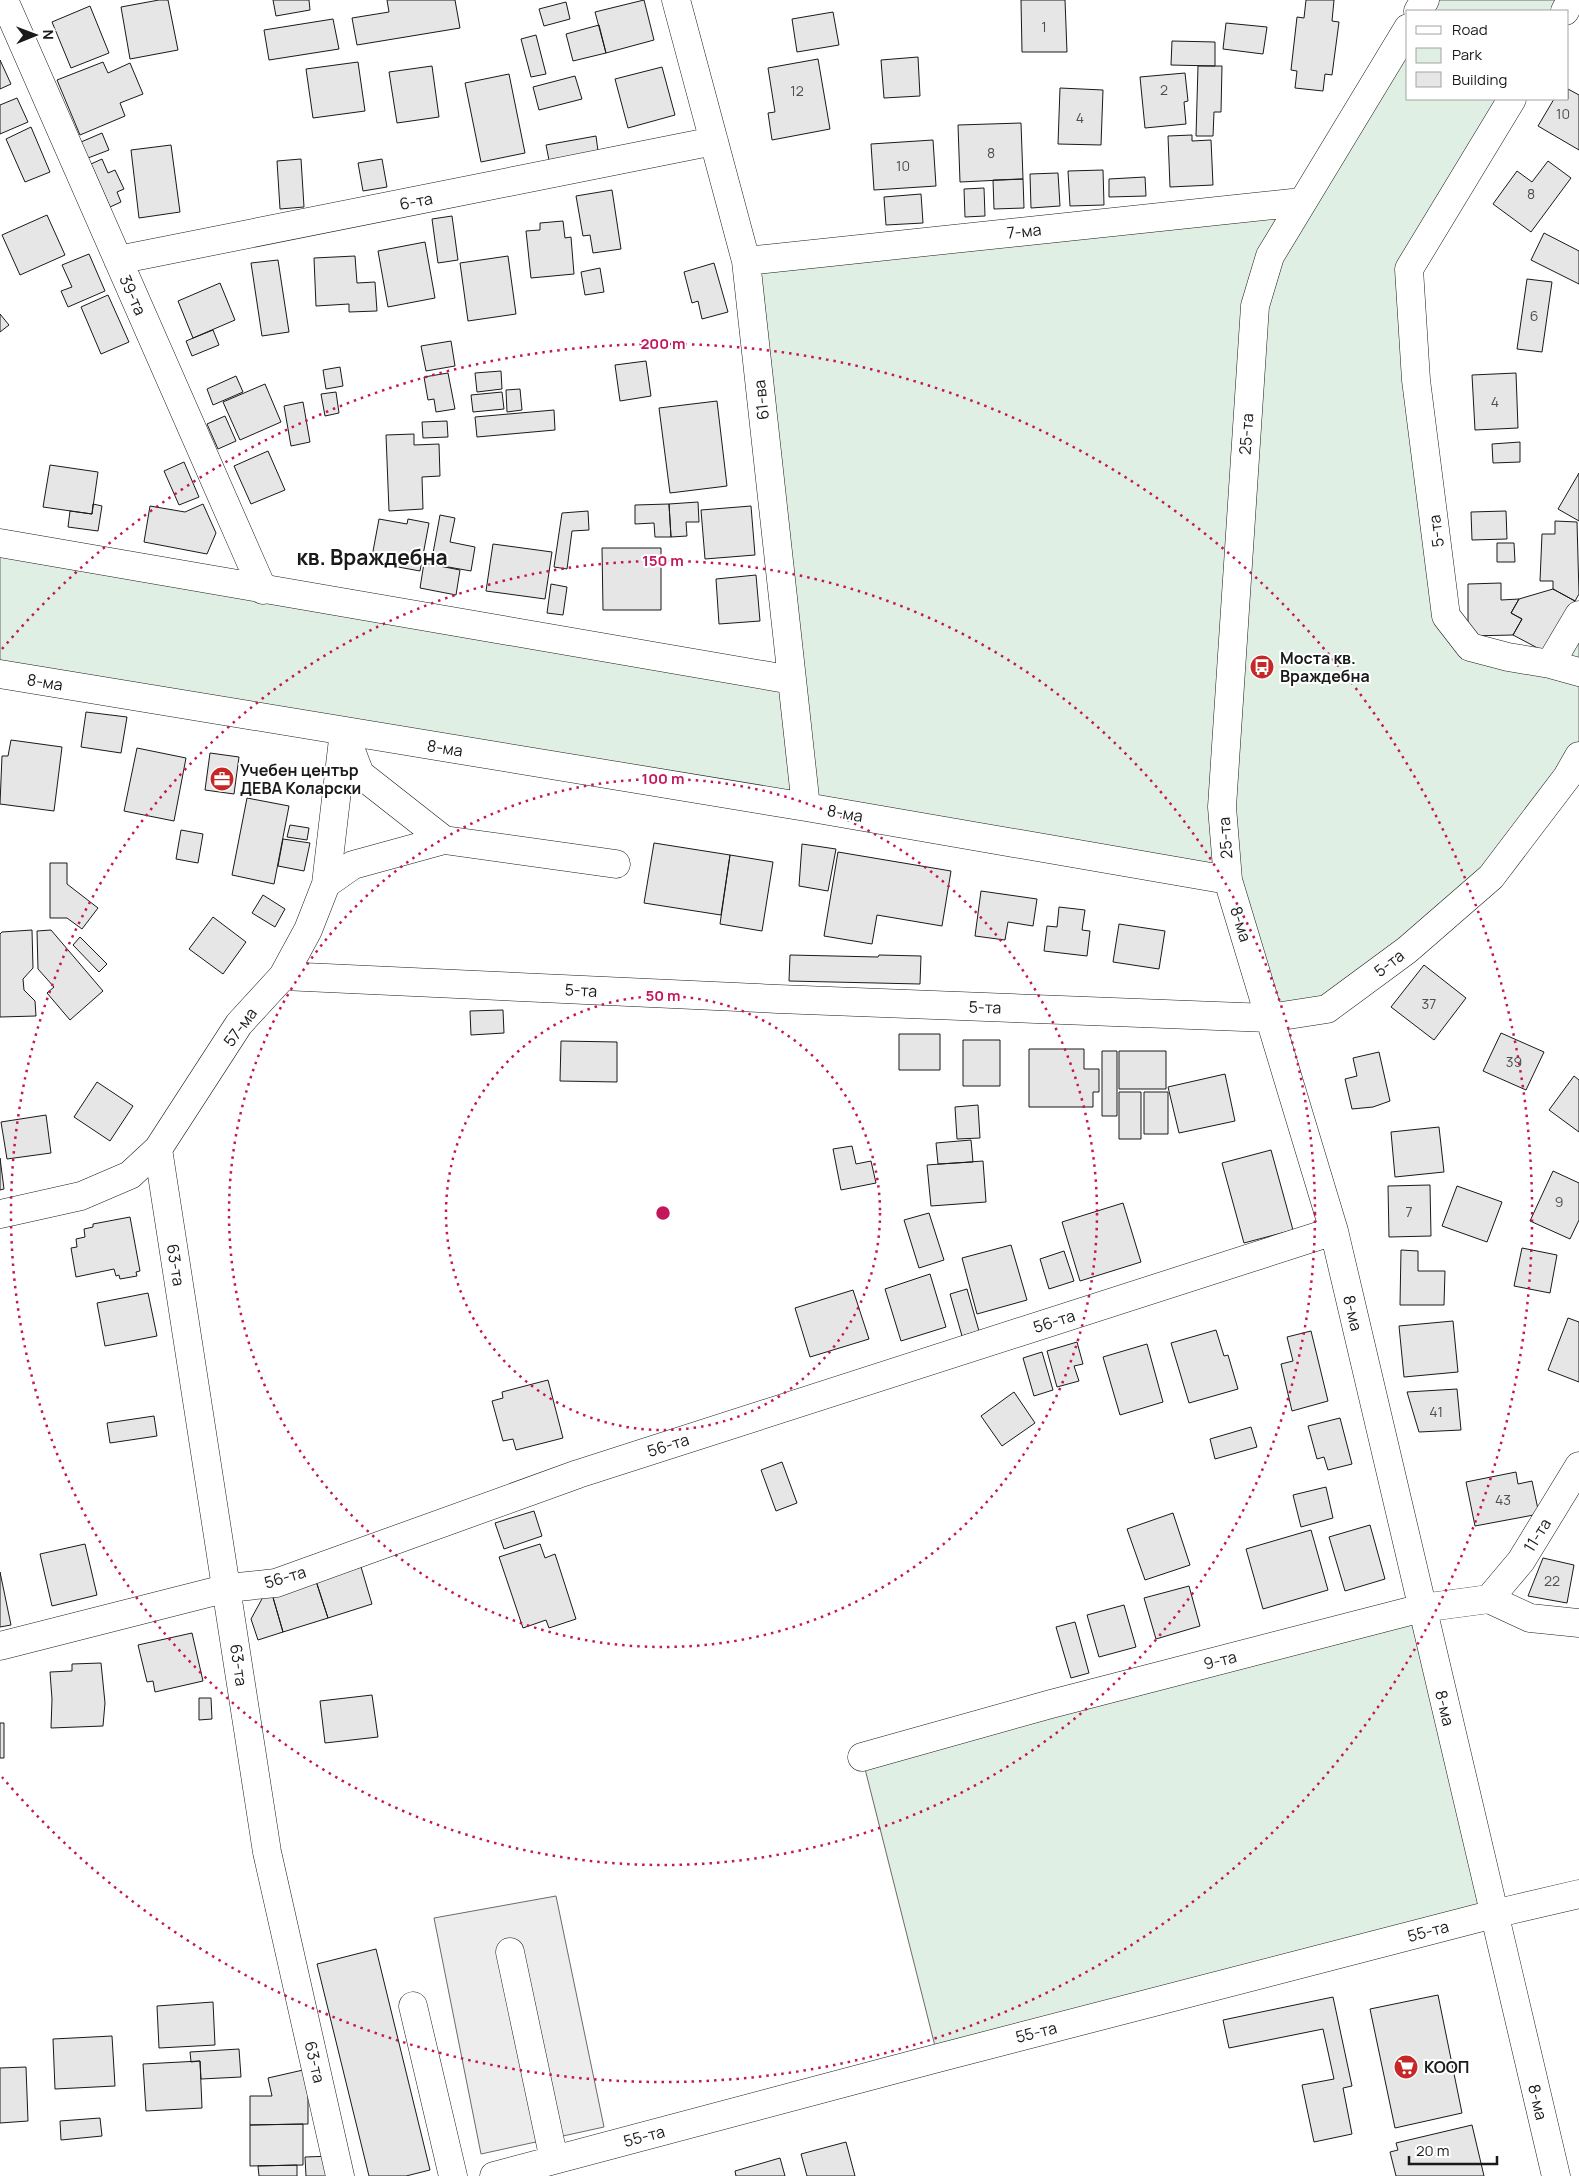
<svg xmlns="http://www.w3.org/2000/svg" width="1579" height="2176" font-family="Manrope,sans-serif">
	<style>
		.green { fill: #e0efe3; stroke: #6a6a6a }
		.parking { fill: #ededed; stroke: #6a6a6a }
		.building { fill: #e6e6e6; stroke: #1a1a1a }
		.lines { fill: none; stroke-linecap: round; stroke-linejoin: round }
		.minor-casing { stroke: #1a1a1a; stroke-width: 29 }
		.minor { stroke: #fff; stroke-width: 28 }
		.ring { fill: none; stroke: #c2185b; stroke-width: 2.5; stroke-dasharray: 2.5 5 }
		.labels { text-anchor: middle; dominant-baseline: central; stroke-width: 4; stroke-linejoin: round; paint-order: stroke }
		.number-label { font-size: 14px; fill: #4d4d4d }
		.street-label { font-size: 16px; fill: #1a1a1a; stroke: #fff }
		.poi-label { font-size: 16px; font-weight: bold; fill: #1a1a1a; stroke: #fff; text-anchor: start }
		.district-label { font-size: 21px; font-weight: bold; fill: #1a1a1a; stroke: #fff }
		.centre { fill: #c2185b; stroke: #fff; stroke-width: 2.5 }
		.ring-label { font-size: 15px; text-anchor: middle; font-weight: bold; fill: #c2185b; stroke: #fff; stroke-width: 4; stroke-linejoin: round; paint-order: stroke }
	</style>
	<rect width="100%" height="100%" fill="#fff"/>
	<path class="green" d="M1425,0H1571L1565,11H1418Z
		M1408,28V99H1512L1409,269L1446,616L1470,647L1549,664L1579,615V753L1491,877L1327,1009L1269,1018L1228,880L0,674V543L791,680L746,261L1302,202Z
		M1422,1608L1494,1914L938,2058L862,1757Z"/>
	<path class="parking" d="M556,1896L604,2127L481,2154L434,1918Z"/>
	<path class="building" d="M159,0H168L178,50L130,59L121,7Z
		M273,0H309L310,10L276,16Z
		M387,0H455L460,28L357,45L352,18L389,12Z
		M644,0L654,40L606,53L595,12Z
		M1021,0H1065L1067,52H1022Z
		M1306,0H1334L1332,21L1339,22L1332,75L1325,74L1323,91L1295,88L1297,71L1291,70L1297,17L1304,18Z
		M566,2L570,19L544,26L539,9Z
		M90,6L109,53L71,68L52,22Z
		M833,12L839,45L797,52L792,19Z
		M333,19L339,49L269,60L264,30Z
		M1226,23L1267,27L1263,54L1223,49Z
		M599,25L606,53L573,61L566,34Z
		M536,35L546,74L531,77L521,39Z
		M1172,41L1215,42V66L1171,65Z
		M918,57L920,96L884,98L881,60Z
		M818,59L830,129L772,140L768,113L775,112L768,68Z
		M0,60L11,84L0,89Z
		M103,62L108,73L130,63L143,94L120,103L125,116L80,135L57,80Z
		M358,62L365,111L313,118L306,69Z
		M432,66L439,117L397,123L389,72Z
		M1198,66H1222L1221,112H1214L1213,136H1196Z
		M662,67L675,115L628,128L615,79Z
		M1185,73L1188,101L1184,102L1186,124L1145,128L1140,77Z
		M509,74L525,153L481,162L465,83Z
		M575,76L582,99L539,110L533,87Z
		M1060,88L1103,90L1101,145L1058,144Z
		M1568,89L1579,95V150L1538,126L1554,99H1568Z
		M17,98L28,122L0,134V105Z
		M1021,123L1023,179L960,182L958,125Z
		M31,127L50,172L25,182L6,139Z
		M102,133L109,150L88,158L81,142Z
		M1192,135V141L1211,140L1213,185L1170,187L1168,136Z
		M596,136L598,151L549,160L546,145Z
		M933,140L936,186L874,190L871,144Z
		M171,145L180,212L139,218L131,150Z
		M102,159L108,173L115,170L124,189L117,192L121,202L110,207L91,164Z
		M301,159L304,207L280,209L277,161Z
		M382,159L387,187L363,191L358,163Z
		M1548,161L1571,178L1531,232L1493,204L1517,171L1532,182Z
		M1103,170L1104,205L1070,206L1068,171Z
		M1058,173L1060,206L1031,208L1030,174Z
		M1145,177L1146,196L1109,197V179Z
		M1023,179L1024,208L994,209L993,180Z
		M984,188L985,216L965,217L964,189Z
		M612,190L621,249L593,253L590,235L583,236L576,196Z
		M921,194L923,223L886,225L884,197Z
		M47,215L65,255L20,275L2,235Z
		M452,216L458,260L438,263L432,219Z
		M563,221L565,238L571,237L574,274L531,278L526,231L540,230V223Z
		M1544,233L1579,251V284L1531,260Z
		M425,242L435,298L388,307L378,251Z
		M89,254L105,291L68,307L61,291L72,287L62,265Z
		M355,256L357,283L375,282L377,311L349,312V304L316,306L314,258Z
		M508,256L516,314L468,321L460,263Z
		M278,260L289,332L262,336L251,263Z
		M714,263L728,312L702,319L698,301L692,303L684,272Z
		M600,268L604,292L585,295L581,272Z
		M1527,279L1552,282L1542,352L1517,349Z
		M220,283L235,320L193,338L178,301Z
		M108,295L129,342L101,354L81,307Z
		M0,314L9,325L0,332Z
		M213,330L219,345L192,356L186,341Z
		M451,341L455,366L426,371L421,346Z
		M646,361L651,396L620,401L615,365Z
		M340,367L343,386L326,389L323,370Z
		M501,371L502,389L477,392L475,373Z
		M448,373L455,409L436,412L434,399L428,400L424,377Z
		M1516,373L1518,428L1475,430L1472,375Z
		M236,376L243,392L213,405L207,389Z
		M265,384L281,422L240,440L223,402Z
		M520,389L522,410L507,412L506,390Z
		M336,392L339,413L325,416L321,394Z
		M502,392L504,409L473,412L471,395Z
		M717,401L727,486L670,493L659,408Z
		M303,402L310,442L291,446L284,406Z
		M554,410L555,430L477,437L475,417Z
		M225,416L236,441L218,449L207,424Z
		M447,421L448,437L423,438L422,422Z
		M414,434V445L439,444L440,476L422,477L423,509L389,511L386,435Z
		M1520,442V462L1493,463L1492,444Z
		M268,451L285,490L251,504L234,466Z
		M184,462L199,497L179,505L164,471Z
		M50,465L98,472L92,514L43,507Z
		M1579,473V521L1558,509Z
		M698,502L699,522H686L687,536L671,537L669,504Z
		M93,504L102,506L98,531L68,527L70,511L92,514Z
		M203,504L216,533L207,554L144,542L150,506L185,512Z
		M669,504L671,537H655L654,523L635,524V505Z
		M751,506L755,555L705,559L701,510Z
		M588,511L589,530L572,531L567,569L554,567L562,513Z
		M1506,511L1507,539L1472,540L1471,512Z
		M440,515L455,518L450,542L475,547L471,571L431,564Z
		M379,519L407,524L408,519L429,523L420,571L371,562Z
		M1555,521L1577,522L1579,594L1575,601L1553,589V581H1540L1542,534H1555Z
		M1497,543H1514L1515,562H1497Z
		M493,544L552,552L545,599L486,591Z
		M602,548H661V610H603Z
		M424,563L460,570L456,595L420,588Z
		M756,575L760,621L719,624L716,579Z
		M1501,583V600L1519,599L1511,613L1522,619L1513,635L1468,636V584Z
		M551,584L567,587L563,615L547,613Z
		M1553,589L1575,601L1547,653L1513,635L1522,619L1511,613L1519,599Z
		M86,712L127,717L121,753L81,747Z
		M11,740L62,747L54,811L0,804L2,756H8Z
		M137,748L186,758L174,821L124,811Z
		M210,753L239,757L234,794L205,790Z
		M247,798L289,806L274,884L232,875Z
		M290,825L309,828L307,840L287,837Z
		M181,830L203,834L198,863L176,859Z
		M283,839L310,843L304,871L278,866Z
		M654,843L730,855L721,915L644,903Z
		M802,844L836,849L828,891L799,886Z
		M838,852L951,871L942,926L877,915L872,944L824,936Z
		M730,855L773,862L762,931L720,924Z
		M50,863H67V884L98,908L82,929L67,918H50Z
		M981,891L1037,899L1033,926L1008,922L1005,940L975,936Z
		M263,895L285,909L275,927L252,913Z
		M1059,907L1085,910L1082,930L1090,931L1087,956L1044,951L1047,926L1057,927Z
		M213,917L246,942L223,974L189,949Z
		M1119,924L1165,931L1159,969L1113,962Z
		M32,930L33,968L23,979L24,990L35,1001L36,1016L0,1017V934L2,932Z
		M51,930L103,991L70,1020L47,993L54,987L38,969L37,931Z
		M80,937L107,964L99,972L73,945Z
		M790,955L878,957L879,955L921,956L920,984L789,981Z
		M1424,965L1466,998L1434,1040L1391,1007Z
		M503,1010L504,1033L471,1035L470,1011Z
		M1501,1033L1544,1052L1526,1090L1483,1071Z
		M899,1034H940V1070H899Z
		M963,1040H1000V1086H963Z
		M561,1041L617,1042V1082L560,1081Z
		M1029,1049H1084V1069H1099V1092H1093V1107H1029Z
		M1102,1051H1117V1116H1102Z
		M1119,1051H1166V1089H1119Z
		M1379,1052L1390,1101L1373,1107L1352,1109L1345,1079L1357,1076L1353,1058Z
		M1225,1074L1235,1121L1179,1133L1168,1087Z
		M1574,1076L1579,1080V1132L1549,1110Z
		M97,1082L133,1106L110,1141L74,1117Z
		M1119,1092H1141V1139H1119Z
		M1144,1092H1168V1134H1144Z
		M978,1105L980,1138L957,1139L955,1107Z
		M46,1115L51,1153L7,1159L1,1122Z
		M1439,1127L1444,1172L1395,1177L1391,1132Z
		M971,1140L973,1162L938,1164L936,1143Z
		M852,1146L856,1164L871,1161L876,1183L841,1190L833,1149Z
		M1271,1150L1293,1230L1244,1243L1222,1163Z
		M0,1158L4,1189L0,1190Z
		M983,1161L986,1202L931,1206L927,1165Z
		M1553,1171L1579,1183V1220L1570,1239L1530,1221Z
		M1430,1185L1431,1236L1389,1237L1388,1186Z
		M1457,1186L1502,1202L1487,1242L1442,1226Z
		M1123,1203L1141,1262L1080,1281L1062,1222Z
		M929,1213L944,1260L919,1268L904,1220Z
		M130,1217L140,1271L136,1272L137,1276L120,1279L119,1275L116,1276L114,1269L76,1277L71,1248L77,1247L76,1239L85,1237L84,1229L93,1227V1224Z
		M1011,1245L1027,1300L977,1314L962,1258Z
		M1522,1248L1557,1255L1550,1293L1514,1286Z
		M1401,1250L1418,1251V1271H1445L1444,1305H1400Z
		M1064,1251L1074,1281L1049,1289L1040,1259Z
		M930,1274L946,1327L901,1341L885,1289Z
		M967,1289L979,1331L962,1336L950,1294Z
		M853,1290L869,1339L810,1357L795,1308Z
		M148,1293L157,1336L105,1346L97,1303Z
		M1568,1318L1579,1322V1382L1548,1370Z
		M1453,1321L1458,1372L1404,1377L1399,1326Z
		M1216,1330L1224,1356L1228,1355L1238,1389L1189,1403L1171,1343Z
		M1311,1331L1328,1401L1292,1411L1281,1364L1293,1361L1287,1337Z
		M1077,1342L1083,1364L1074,1366L1079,1381L1057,1387L1047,1351Z
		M1147,1344L1163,1402L1120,1415L1103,1357Z
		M1042,1352L1053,1390L1034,1396L1023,1358Z
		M548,1380L563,1438L516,1450L513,1439L503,1441L492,1401L503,1398L502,1392Z
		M1457,1389L1461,1430L1419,1432L1407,1392Z
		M1014,1392L1035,1423L1002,1446L981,1416Z
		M154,1416L157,1436L110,1443L107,1423Z
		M1340,1418L1352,1464L1328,1470L1324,1457L1317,1459L1308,1426Z
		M1251,1427L1257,1447L1215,1459L1210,1439Z
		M782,1462L797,1503L776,1511L761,1470Z
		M1516,1472L1518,1484L1532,1481L1539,1514L1475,1526L1466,1482Z
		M1326,1487L1333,1518L1301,1527L1293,1495Z
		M534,1511L542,1536L504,1549L495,1523Z
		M1173,1513L1190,1565L1145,1580L1127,1529Z
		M1370,1525L1385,1579L1345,1591L1329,1537Z
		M1311,1530L1328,1590L1263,1609L1246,1549Z
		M85,1544L97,1595L52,1606L40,1554Z
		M540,1544L545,1558L555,1554L576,1619L549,1628L546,1620L523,1628L499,1557Z
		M1543,1558L1574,1565L1567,1603L1528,1596Z
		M361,1567L372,1604L328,1618L316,1581Z
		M0,1572L11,1625L0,1627Z
		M316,1581L328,1618L283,1632L272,1594Z
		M1189,1586L1200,1626L1156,1639L1144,1598Z
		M272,1594L283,1632L258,1640L251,1619L263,1597Z
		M1124,1605L1136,1647L1099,1657L1087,1615Z
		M1075,1622L1089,1673L1071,1678L1056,1627Z
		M192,1633L203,1681L155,1692L153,1681L147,1682L138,1645Z
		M101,1663L105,1703L103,1726L51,1728L52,1699L50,1672L72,1671V1664Z
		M372,1695L378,1737L325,1743L320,1701Z
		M199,1698H211L212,1719L199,1720Z
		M0,1723H4V1758H0Z
		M376,1949L430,2170L406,2176H369L317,1964Z
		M1438,1995L1462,2113L1395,2128L1370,2009Z
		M1333,1997L1352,2086L1343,2088L1352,2134L1314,2142L1302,2085L1334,2079L1323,2029L1229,2048L1223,2020Z
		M213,2002L215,2045L159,2048L157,2006Z
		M112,2036L115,2086L55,2089L53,2039Z
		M239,2049L241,2077L201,2079L200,2061L191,2062L190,2052Z
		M200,2061L202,2108L146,2111L143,2064Z
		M26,2067L28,2121L0,2123V2068Z
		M303,2070L308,2096V2124L250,2125V2096H272L268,2078Z
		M100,2118L102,2136L61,2140L60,2121Z
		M303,2124V2165L250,2166V2125Z
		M1472,2125L1484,2176H1396L1390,2152L1398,2150L1396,2143Z
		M846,2142L855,2176H807L801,2154Z
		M333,2156V2176H306L305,2157Z
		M780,2158L785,2176H736L735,2171Z
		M297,2165V2176H259L258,2166Z"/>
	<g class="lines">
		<defs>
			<path id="minor" d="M4,0L263,590
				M676,0L746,261L806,807
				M1418,11L1425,0
				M1565,11L1571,0
				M1408,28L1270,256L1255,306L1222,807L1228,880L1334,1231L1556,2176
				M1512,99L1409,269L1416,380L1446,616L1470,647L1508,657L1550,664L1579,672
				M118,260L714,141
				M746,261L1302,202
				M0,543L792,680
				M1550,664L1579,615
				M0,674L806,807L1228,880
				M345,735L360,774L444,840L616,864
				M326,884L353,865L444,840
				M283,976L778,999L1269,1018L1327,1009L1407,950L1491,877L1567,777L1579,756
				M158,1149L267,1852L340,2176
				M0,1214L81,1196L130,1175L158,1149L239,1024L283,976L308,930L326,884L344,731
				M1489,1599L1521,1561L1579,1466
				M0,1646L228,1588L276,1583L578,1474L1334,1231
				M862,1757L1051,1704L1422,1608L1489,1599L1530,1618L1579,1623
				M510,1952L554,2160
				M413,2006L453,2176
				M494,2176L938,2058L1494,1914L1579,1894"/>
		</defs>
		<use href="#minor" class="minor-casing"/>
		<use href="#minor" class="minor"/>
	</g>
	<g class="ring">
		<circle cx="663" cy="1213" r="217"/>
		<circle cx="663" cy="1213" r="434"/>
		<circle cx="663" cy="1213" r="652"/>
		<path d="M2 649A869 869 0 1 1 2 1777"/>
	</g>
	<defs>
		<symbol id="bus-disc" viewBox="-11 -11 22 22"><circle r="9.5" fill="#c62828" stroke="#fff"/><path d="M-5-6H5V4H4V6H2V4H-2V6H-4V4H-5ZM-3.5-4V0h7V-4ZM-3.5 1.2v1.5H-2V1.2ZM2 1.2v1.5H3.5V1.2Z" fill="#fff"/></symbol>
		<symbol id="office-disc" viewBox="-11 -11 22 22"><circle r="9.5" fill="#c62828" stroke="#fff"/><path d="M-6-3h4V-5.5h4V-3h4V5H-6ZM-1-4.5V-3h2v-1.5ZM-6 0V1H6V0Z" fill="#fff"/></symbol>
		<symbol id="supermarket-disc" viewBox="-11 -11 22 22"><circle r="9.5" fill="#c62828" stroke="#fff"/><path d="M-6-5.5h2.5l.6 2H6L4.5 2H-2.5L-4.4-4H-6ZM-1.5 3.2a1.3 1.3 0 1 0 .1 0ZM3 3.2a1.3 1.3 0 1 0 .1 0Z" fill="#fff"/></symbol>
	</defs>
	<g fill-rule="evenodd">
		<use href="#bus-disc" x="1248" y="653" width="28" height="28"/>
		<use href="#office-disc" x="208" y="765" width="28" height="28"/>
		<use href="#supermarket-disc" x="1392" y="2053" width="28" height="28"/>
	</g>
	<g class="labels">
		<g class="number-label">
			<text x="1044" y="26">1</text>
			<text x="1164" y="89">2</text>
			<text x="797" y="90">12</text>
			<text x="1563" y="113">10</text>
			<text x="1080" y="117">4</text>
			<text x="991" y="152">8</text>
			<text x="903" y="165">10</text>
			<text x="1531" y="193">8</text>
			<text x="1534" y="315">6</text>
			<text x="1495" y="401">4</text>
			<text x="1429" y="1003">37</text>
			<text x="1514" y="1061">39</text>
			<text x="1559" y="1201">9</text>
			<text x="1409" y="1211">7</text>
			<text x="1436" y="1411">41</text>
			<text x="1503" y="1499">43</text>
			<text x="1552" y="1580">22</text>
		</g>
		<g class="street-label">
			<text transform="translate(416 201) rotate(-11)">6-та</text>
			<text transform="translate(1024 231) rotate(-6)">7-ма</text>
			<text transform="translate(133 295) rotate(66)">39-та</text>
			<text transform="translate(761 400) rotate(-96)">61-ва</text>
			<text transform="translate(1246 434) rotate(-86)">25-та</text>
			<text transform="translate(1436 531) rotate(-97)">5-та</text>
			<text transform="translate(45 682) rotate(9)">8-ма</text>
			<text transform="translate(445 748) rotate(9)">8-ма</text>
			<text transform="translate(845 813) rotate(10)">8-ма</text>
			<text transform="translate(1225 838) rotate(-94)">25-та</text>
			<text transform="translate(1241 924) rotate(73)">8-ма</text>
			<text transform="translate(1389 963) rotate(-38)">5-та</text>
			<text transform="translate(581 990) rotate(3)">5-та</text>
			<text transform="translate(985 1007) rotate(2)">5-та</text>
			<text transform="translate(240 1027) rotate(-53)">57-ма</text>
			<text transform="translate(176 1265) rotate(81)">63-та</text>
			<text transform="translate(1353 1313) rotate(77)">8-ма</text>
			<text transform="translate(1054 1321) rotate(-18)">56-та</text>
			<text transform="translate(668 1445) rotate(-18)">56-та</text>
			<text transform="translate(1537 1535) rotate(-58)">11-та</text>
			<text transform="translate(285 1577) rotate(-16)">56-та</text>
			<text transform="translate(1220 1660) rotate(-14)">9-та</text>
			<text transform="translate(239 1665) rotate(82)">63-та</text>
			<text transform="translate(1445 1708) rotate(77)">8-ма</text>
			<text transform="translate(1428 1931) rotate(-15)">55-та</text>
			<text transform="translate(1036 2032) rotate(-14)">55-та</text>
			<text transform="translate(315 2062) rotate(77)">63-та</text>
			<text transform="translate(1538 2102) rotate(77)">8-ма</text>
			<text transform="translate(644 2136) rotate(-15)">55-та</text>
		</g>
		<g class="poi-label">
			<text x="1280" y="658">Моста кв.<tspan x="1280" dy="18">Враждебна</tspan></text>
			<text x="240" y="770">Учебен център<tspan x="240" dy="18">ДЕВА Коларски</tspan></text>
			<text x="1424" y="2067">КООП</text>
		</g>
		<g class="district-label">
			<text x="372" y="557">кв. Враждебна</text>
		</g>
	</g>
	<circle cx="663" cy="1213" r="8" class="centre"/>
	<g class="ring-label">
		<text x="663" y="349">200 m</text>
		<text x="663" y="566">150 m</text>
		<text x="663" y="784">100 m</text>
		<text x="663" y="1001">50 m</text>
	</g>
	<rect x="1406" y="10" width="162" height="90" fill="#ffffff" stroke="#a3a3a3"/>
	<rect x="1416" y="26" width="25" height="8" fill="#ffffff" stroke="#a3a3a3"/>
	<text x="1452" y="35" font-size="15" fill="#1a1a1a">Road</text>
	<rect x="1416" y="48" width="25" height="15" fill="#e0efe3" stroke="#a3a3a3"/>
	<text x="1452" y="60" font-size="15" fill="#1a1a1a">Park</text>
	<rect x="1416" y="72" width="25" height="15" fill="#e6e6e6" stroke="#a3a3a3"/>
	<text x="1452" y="85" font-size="15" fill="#1a1a1a">Building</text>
	<g transform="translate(35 35) rotate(89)" stroke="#ffffff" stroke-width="4" paint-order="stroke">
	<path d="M0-4L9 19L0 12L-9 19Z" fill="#1a1a1a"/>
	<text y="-8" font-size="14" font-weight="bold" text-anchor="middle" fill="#1a1a1a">N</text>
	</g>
	<path d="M1409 2156v8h88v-8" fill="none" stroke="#1a1a1a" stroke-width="2.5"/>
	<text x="1416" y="2156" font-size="15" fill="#1a1a1a" stroke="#ffffff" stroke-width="4" paint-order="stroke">20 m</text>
</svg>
